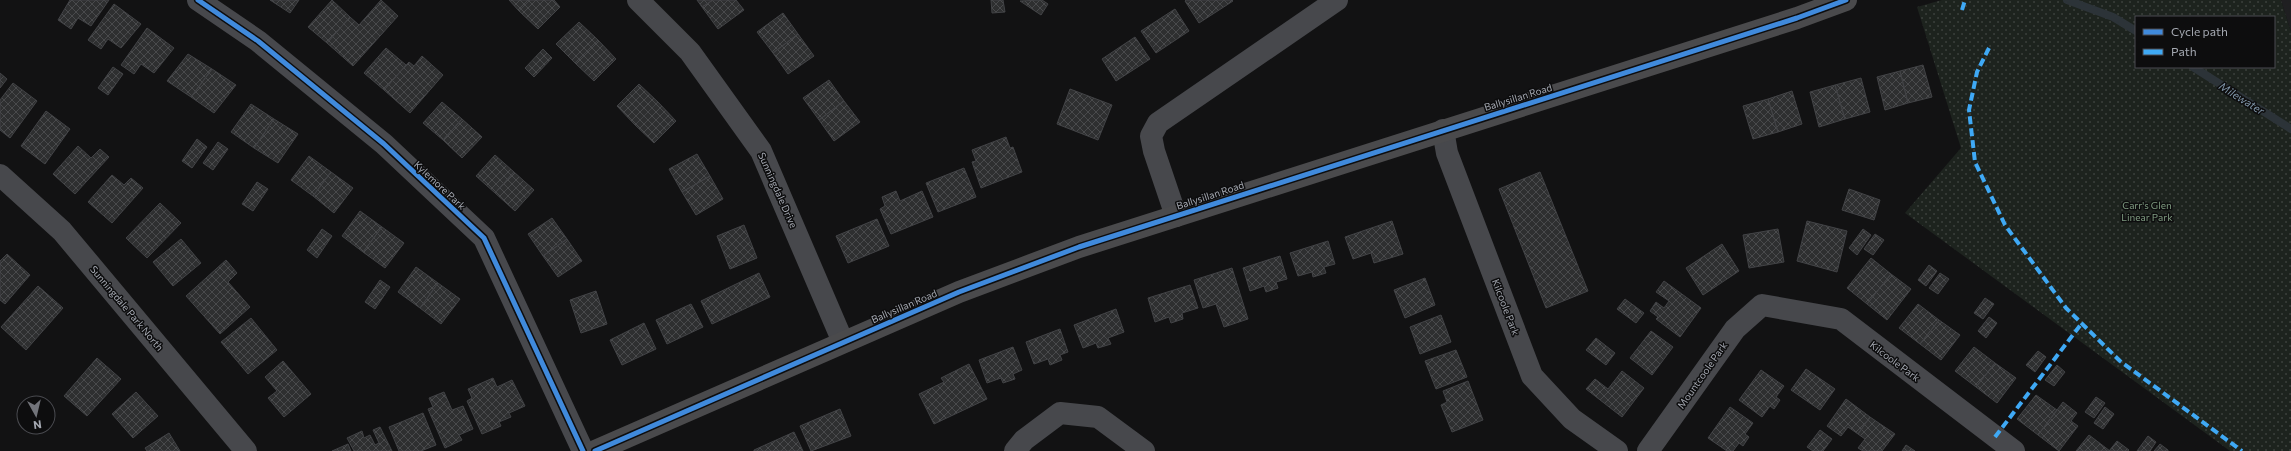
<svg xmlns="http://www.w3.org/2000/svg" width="2291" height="451" font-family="Commissioner,sans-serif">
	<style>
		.built { fill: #1f1f21 }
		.green { fill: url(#green-dots); fill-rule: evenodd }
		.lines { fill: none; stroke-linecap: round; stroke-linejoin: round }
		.stream { stroke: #2c3338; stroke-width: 8 }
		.building { fill: url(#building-cross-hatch); stroke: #424346 }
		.street { stroke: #47484c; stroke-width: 22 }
		.highway { stroke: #4a4a4c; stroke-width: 22 }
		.quiet { stroke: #3fa9f5; stroke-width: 4; stroke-dasharray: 8 4; stroke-linecap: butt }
		.cycleway-casing { stroke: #0d0d0e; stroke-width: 8 }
		.cycleway { stroke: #408adc; stroke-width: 5 }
		.labels { text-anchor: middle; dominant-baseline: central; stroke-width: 3; stroke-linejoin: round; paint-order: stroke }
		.street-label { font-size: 10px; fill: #a5a9b2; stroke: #0d0d0e }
		.park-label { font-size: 10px; fill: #7f9b81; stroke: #0d0d0e }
		.water-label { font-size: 11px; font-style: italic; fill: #8096a9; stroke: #0d0d0e }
	</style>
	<defs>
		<pattern id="green-dots" width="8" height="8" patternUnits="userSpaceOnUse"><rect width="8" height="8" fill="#1d231e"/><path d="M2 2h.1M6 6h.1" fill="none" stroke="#3b403c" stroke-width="1.8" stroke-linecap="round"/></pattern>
		<pattern id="building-cross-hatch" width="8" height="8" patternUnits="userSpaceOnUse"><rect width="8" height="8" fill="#2e2f30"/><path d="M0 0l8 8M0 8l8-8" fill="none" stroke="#494a4c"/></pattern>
	</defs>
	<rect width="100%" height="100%" fill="#121213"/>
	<path class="built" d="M2281,0H2291V32Z"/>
	<path class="green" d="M1942,0H2281L2291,32V451H2230L1905,213L1961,148L1917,7ZM2136,17H2274V67H2136Z"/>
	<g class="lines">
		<path class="stream" d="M2067,0L2113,17L2136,31
			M2193,67L2291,129"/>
	</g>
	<path class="building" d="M70,0H109L91,26L78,18L71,29L58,20Z
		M270,0H299L290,13Z
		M332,0L350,17L327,43L308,27Z
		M381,0L398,16L353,66L327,43L350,17L359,25Z
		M509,0H530L519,11Z
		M530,0H554L560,7L538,29L519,11Z
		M697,0H713L702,7Z
		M713,0H736L744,10L718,29L702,7Z
		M991,0H1003L1005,12L992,13Z
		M1042,0L1048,4L1041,15L1020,1Z
		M1186,0H1232L1233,1L1199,23L1185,1Z
		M114,4L141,24L121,48L108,39L101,49L88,40Z
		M1175,9L1189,31L1156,53L1141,31Z
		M783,13L798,34L773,53L757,32Z
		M579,22L598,40L575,63L556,44Z
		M147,28L174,48L154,73L141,64L134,74L121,65Z
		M798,34L814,56L788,74L773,53Z
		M1135,37L1150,59L1116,81L1102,59Z
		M598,40L616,59L594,81L575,63Z
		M386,48L406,65L384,90L364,73Z
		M543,49L552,58L534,77L525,68Z
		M188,54L212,69L191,97L167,81Z
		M422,56L443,75L410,113L384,90L409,62L414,66Z
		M1923,65L1932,97L1908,103L1900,71Z
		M113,67L123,74L108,95L98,88Z
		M212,69L236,85L214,113L191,97Z
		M1900,71L1908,103L1885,110L1877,77Z
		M0,73L7,79L0,88Z
		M1861,78L1870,112L1845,119L1835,85Z
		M829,80L844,101L819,120L803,98Z
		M13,83L37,101L10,138L0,130V100Z
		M639,84L658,102L635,125L617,106Z
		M1835,85L1845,119L1819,127L1810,92Z
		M1070,89L1112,105L1098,140L1057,124Z
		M1792,91L1802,124L1778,132L1768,99Z
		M1768,99L1778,132L1753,139L1743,106Z
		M844,101L860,122L834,141L819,120Z
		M442,102L462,119L443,140L423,123Z
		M658,102L676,121L654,143L635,125Z
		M251,104L274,119L254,148L231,132Z
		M46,111L70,129L45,164L21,146Z
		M274,119L298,134L278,163L254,148Z
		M462,119L482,137L462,158L443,140Z
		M1006,137L1010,148L1013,147L1022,172L981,188L972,162L976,161L972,150Z
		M197,139L207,147L192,168L182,161Z
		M218,142L228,149L213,170L203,163Z
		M78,146L91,158L100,149L109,157L75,194L53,174Z
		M697,154L710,176L682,192L669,169Z
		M495,155L514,172L495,193L476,176Z
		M309,156L331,172L313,196L291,180Z
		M964,168L976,197L938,212L926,183Z
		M331,172L353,188L334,213L313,196Z
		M514,172L534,190L515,211L495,193Z
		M1540,172L1588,291L1546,308L1499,189Z
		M112,175L124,185L131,178L143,188L112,223L88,202Z
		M710,176L723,199L696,215L682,192Z
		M257,182L268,189L253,211L242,204Z
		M1849,189L1880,200L1874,220L1842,210Z
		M896,191L900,201L922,191L933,217L891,234L880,209L885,206L882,197Z
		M160,203L181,223L147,258L126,238Z
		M360,211L382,227L363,252L342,236Z
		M552,218L567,239L543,256L528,234Z
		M877,219L889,246L848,263L836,236Z
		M1392,221L1403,254L1374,263L1371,253L1353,259L1345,237Z
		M1807,221L1847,231L1837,272L1797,261Z
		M744,225L757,258L730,269L717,236Z
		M382,227L404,243L385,268L363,252Z
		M322,229L332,236L317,258L307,250Z
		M1778,229L1784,262L1749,268L1743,235Z
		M1863,229L1871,235L1857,255L1849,248Z
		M1875,234L1884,240L1873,255L1864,249Z
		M181,239L201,263L173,286L153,262Z
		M567,239L582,261L558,277L543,256Z
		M1328,241L1335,264L1324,267L1326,273L1313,277L1312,272L1298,276L1290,253Z
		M1722,244L1739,271L1703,295L1686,268Z
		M7,254L30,275L5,304L0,300V261Z
		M1280,256L1287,279L1276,282L1278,288L1266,292L1264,286L1250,291L1243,268Z
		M1871,258L1891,274L1867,304L1847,288Z
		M226,260L237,273L228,282L250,307L220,334L186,296Z
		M1929,265L1937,271L1926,286L1918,280Z
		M416,267L438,283L420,308L398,292Z
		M1232,268L1248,319L1224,327L1216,304L1203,308L1194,280Z
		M759,273L770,297L712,324L701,301Z
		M1940,273L1949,279L1938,294L1929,288Z
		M1891,274L1911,289L1887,320L1867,304Z
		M1425,278L1435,305L1405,318L1394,290Z
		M380,280L390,287L375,309L365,302Z
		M1664,281L1701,308L1680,337L1656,319L1658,317L1650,311L1656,302L1664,308L1669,301L1656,292Z
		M438,283L460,299L441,324L420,308Z
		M1190,285L1198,308L1182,313L1183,319L1171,323L1169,317L1155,322L1148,298Z
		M38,286L63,308L26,350L1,327Z
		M596,291L607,324L581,333L570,300Z
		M1985,298L1994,304L1983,319L1974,313Z
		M1625,299L1644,313L1636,323L1617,309Z
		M691,304L703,327L667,344L656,320Z
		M1918,304L1939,320L1920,344L1899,328Z
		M1116,309L1124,332L1108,338L1111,344L1098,348L1096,343L1083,348L1074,325Z
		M1441,315L1451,342L1420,354L1410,327Z
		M1989,317L1997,323L1986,338L1978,331Z
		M251,318L277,350L248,374L221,342Z
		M1939,320L1960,335L1941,360L1920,344Z
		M644,323L656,349L622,365L610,340Z
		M1060,329L1068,352L1060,355L1062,360L1050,365L1048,359L1034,364L1026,342Z
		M1651,331L1673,347L1652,375L1630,358Z
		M1596,338L1615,353L1606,365L1586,350Z
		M1013,347L1022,370L1013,374L1015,379L1003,383L1001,378L987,383L979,360Z
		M1974,347L1995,363L1976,387L1955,371Z
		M1456,350L1467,377L1436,389L1425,361Z
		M2038,351L2046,357L2035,372L2026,365Z
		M97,358L121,379L87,416L64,396Z
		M283,361L311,394L284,417L268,398L277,391L265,377Z
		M1995,363L2016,378L1997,403L1976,387Z
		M969,364L987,399L934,424L919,394L944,382L941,378Z
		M2057,365L2065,372L2054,386L2045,380Z
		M1806,369L1835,389L1820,410L1791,390Z
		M1761,370L1784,386L1776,397L1780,400L1774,409L1770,406L1762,417L1739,400Z
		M1622,371L1644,388L1622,417L1586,389L1595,379L1608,389Z
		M493,378L497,387L512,380L525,406L509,413L511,417L499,422L501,426L482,434L467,401L472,398L468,389Z
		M1468,381L1483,420L1452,432L1441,405L1447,402L1443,391Z
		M136,392L158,416L133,438L112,414Z
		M444,392L452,410L463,406L473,429L459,435L462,440L445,448L428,409L433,407L429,398Z
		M2036,395L2057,410L2038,435L2017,419Z
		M2096,397L2105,403L2094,418L2085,412Z
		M1846,399L1870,417L1858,434L1848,427L1841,436L1827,426Z
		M2063,402L2077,413L2071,421L2078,426L2059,451L2038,435Z
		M1730,407L1753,423L1745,434L1749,437L1743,446L1739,443L1733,451H1727L1708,438Z
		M2105,407L2114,414L2103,429L2094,423Z
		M840,409L851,436L811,451L800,426Z
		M423,413L436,445L421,451H399L389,427Z
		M1870,417L1895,434L1882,451H1863L1858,448L1865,439L1858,434Z
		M380,427L392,451H354L347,438L362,431L364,438L370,435L375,445L379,443L373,430Z
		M1820,430L1832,439L1823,451H1813L1807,447Z
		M794,432L803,451H754V450Z
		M169,433L180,451H147L145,448Z
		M2089,435L2110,451H2076Z
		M2148,436L2156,442L2150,451H2137Z
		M2117,441L2129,450L2128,451H2109Z
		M348,444L351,451H332Z
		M2160,444L2168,450V451H2154Z
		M1906,445L1915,451H1902Z"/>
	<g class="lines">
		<path class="street" d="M198,0L258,41L384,144L484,238L583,451
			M638,0L690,52L761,151L843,342
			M1443,130L1447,153L1532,376L1572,419L1617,451
			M0,175L62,231L246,451
			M1176,216L1154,151L1151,136L1158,123L1337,0
			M1015,451L1024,440L1060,413L1098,417L1144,451
			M1648,451L1735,329L1762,305L1841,319L2014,451"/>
		<path class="highway" d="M595,451L959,292L1079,247L1797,18L1846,0"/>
		<path class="quiet" d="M1962,10L1965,0
			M1989,48L1977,72L1969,110L1975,162L2005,225L2066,308L2120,361L2242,451
			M1995,437L2082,323"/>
		<defs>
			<path id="cycleway" d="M198,0L258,41L384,144L484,238L583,451
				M595,451L959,292L1079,247L1797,18L1846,0"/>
		</defs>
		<use href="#cycleway" class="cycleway-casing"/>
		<use href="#cycleway" class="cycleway"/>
	</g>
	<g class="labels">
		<g class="street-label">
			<text transform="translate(1518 97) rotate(-17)">Ballysillan Road</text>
			<text transform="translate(440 185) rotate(43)">Kylemore Park</text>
			<text transform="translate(778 190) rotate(66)">Sunningdale Drive</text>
			<text transform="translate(1210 195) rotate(-18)">Ballysillan Road</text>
			<text transform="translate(904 306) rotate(-23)">Ballysillan Road</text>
			<text transform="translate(1506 307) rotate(69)">Kilcoole Park</text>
			<text transform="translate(127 308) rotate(50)">Sunningdale Park North</text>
			<text transform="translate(1895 361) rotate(37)">Kilcoole Park</text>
			<text transform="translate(1702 375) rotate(-55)">Mountcoole Park</text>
		</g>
		<g class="park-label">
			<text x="2147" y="205">Carr's Glen<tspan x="2147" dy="12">Linear Park</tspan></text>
		</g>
		<g class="water-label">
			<text transform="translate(2242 98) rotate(32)">Milewater</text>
		</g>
	</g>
	<rect x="2135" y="16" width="140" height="52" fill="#0d0d0e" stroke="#4a4b50"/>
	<rect x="2143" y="29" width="20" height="6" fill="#408adc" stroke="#4a4b50"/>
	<text x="2171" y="36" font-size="12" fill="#a5a9b2">Cycle path</text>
	<rect x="2143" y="49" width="20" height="6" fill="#3fa9f5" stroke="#4a4b50"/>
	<text x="2171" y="56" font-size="12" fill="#a5a9b2">Path</text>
	<g transform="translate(36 415) rotate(172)"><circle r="19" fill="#0d0d0e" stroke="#4a4b50"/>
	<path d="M0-3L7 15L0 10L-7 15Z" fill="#72747a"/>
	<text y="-6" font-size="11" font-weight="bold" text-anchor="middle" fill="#a5a9b2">N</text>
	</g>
</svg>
